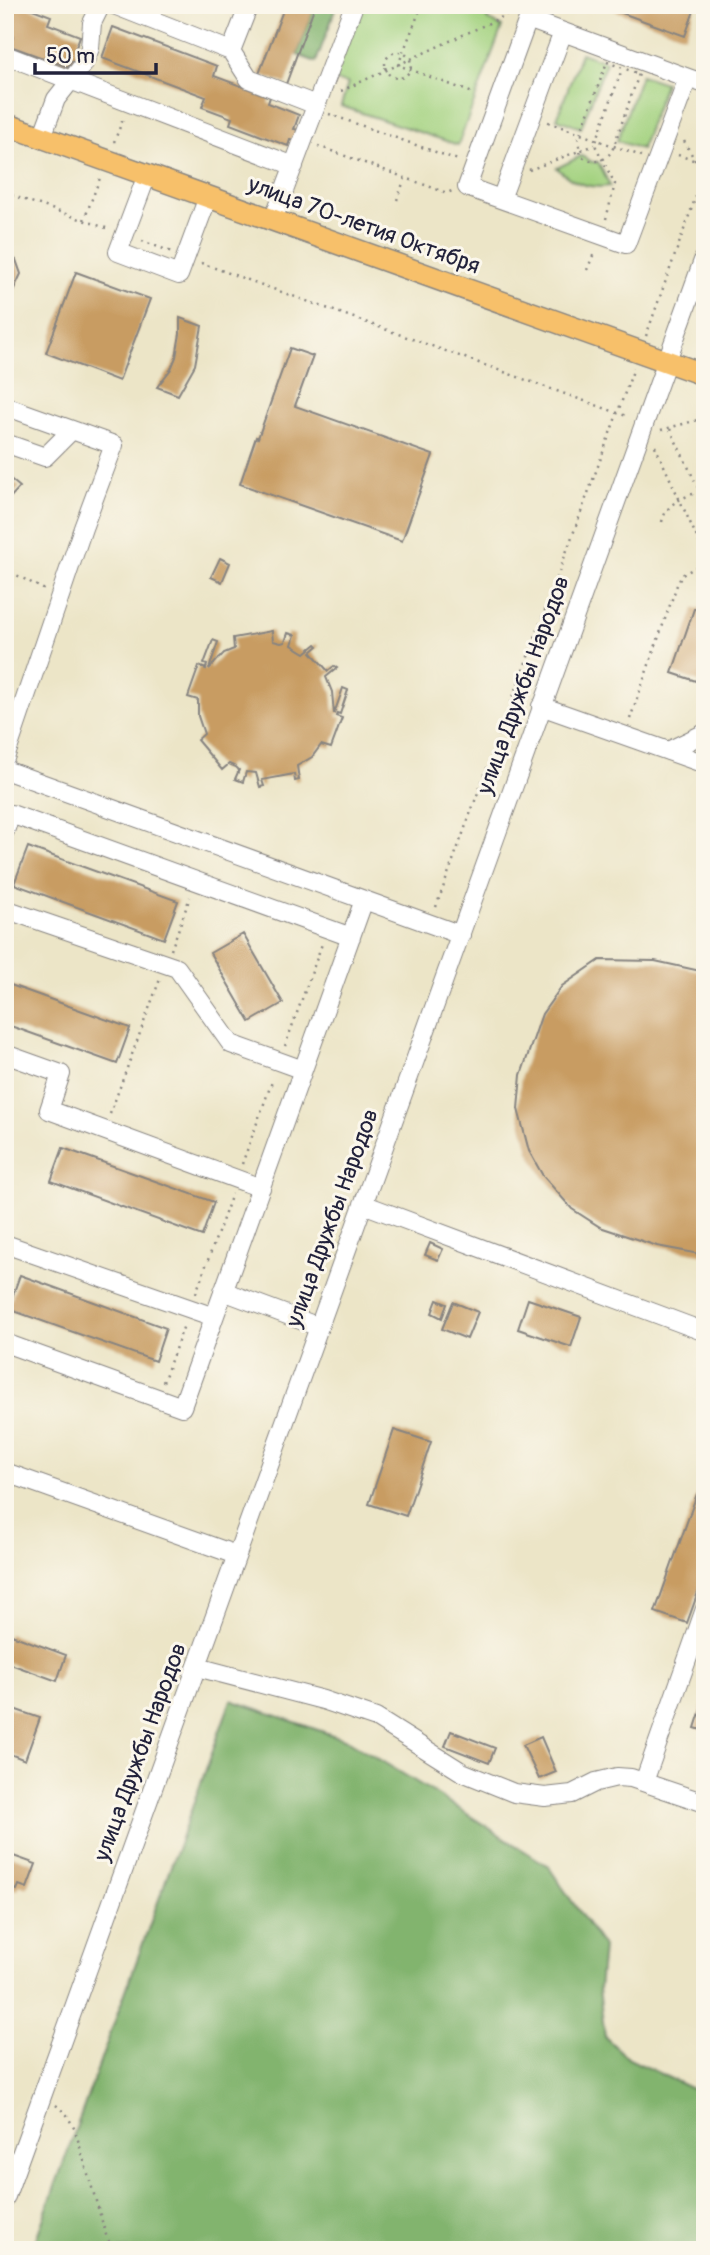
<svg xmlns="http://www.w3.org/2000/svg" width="710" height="2255" font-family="Pangolin,sans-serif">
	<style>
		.green { fill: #a3d27f; stroke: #627a5d; stroke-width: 2 }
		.forest { fill: #82b46e; stroke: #526b54; stroke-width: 2 }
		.building { fill: #c89c62 }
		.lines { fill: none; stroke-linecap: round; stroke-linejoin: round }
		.minor-casing { stroke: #878481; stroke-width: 20 }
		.major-casing { stroke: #878481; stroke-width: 24 }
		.path { stroke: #878481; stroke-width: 2.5; stroke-dasharray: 2 5; stroke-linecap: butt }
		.minor { stroke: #fff; stroke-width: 18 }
		.major { stroke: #f7c06b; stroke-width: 21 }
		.labels { text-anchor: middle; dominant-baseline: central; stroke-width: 6; stroke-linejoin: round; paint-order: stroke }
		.street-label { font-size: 23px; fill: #22223b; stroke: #fbf7ec }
	</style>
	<rect width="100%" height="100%" fill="#fbf7ec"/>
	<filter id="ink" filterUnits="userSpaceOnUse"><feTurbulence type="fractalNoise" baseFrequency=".0143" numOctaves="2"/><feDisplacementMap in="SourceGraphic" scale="14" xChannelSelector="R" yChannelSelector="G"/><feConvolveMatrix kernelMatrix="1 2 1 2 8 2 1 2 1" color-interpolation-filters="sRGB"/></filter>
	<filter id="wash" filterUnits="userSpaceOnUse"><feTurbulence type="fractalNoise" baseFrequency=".00686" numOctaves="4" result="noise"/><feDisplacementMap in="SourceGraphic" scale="28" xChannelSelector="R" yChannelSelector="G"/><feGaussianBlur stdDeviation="1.57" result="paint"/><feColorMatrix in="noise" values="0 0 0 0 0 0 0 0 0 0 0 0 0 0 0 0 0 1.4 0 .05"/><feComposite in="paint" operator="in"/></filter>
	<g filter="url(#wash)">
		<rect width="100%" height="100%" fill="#ece5c7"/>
		<path class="green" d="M360,5H492L487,19L502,27L458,145L341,106L348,83L329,80Z
			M581,53L606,62L581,128L557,119Z
			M641,75L665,83L641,149L617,141Z
			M581,156L592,162H598L610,186C588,189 572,183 557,168Z"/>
		<path class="forest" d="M315,5H337L316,62L297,55Z
			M231,1700L347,1740L436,1794L548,1866L603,1947L599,1989L605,2037L629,2059L705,2095V2250H32Z"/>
		<g id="blocks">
			<path class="building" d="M5,5H22L51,16L48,24L80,36L75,50L79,52L75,63L71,61L68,67L10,46L13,37L5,34Z
				M285,5H315L286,84L259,74Z
				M600,5H696L685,36Z
				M113,27L217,66L214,76L270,97L268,103L299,115L294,129L299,130L295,141L290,140L288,146L230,124L232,118L202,107L206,97L102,58Z
				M5,252L16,260L21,274L12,293L5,291Z
				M76,272L150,299L119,381L46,353Z
				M180,318L202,326L195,365L178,395L157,387L171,369L176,357L180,334Z
				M290,348L313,356L295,406L433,455L402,541L240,484L256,437L258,438Z
				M8,477L20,487L5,503V480Z
				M220,558L230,563L222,582L211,577Z
				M705,607V684L672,673L694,609Z
				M272,631L273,641L281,643L285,642L288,633L295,635L292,645L305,653L316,644L318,646L311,652L328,671L334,666L337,668L326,677L332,692L334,714L343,688L348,690L340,714L337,713L336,716L342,718L331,748L321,745L312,757L297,766L299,780L295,781L294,774L262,780L264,786L260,787L256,773L246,772L243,782L235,779L239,770L236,767L229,764L222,770L197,740L204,734L198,716V700L188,697L199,666L206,669L207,665L204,664L213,640L218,642L209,669L224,653L234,649L233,638Z
				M28,847L178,901L164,939L14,884Z
				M243,934L283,1003L250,1022L210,953Z
				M600,960L655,961L705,972V1255L657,1246L600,1227L572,1209L543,1176L529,1151L518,1109L521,1075L542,1014L562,986Z
				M5,983L130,1028L117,1064L5,1024Z
				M63,1148L214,1202L202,1236L51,1181Z
				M430,1243L443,1249L438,1260L425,1255Z
				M20,1275L166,1328L155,1361L8,1309Z
				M528,1299L581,1317L571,1347L518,1329Z
				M437,1300L447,1304L442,1318L432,1313Z
				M453,1302L478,1312L467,1339L442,1329Z
				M394,1430L431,1442L406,1516L369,1504Z
				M697,1494L705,1496V1573L687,1623L655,1612Z
				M9,1634L66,1655L57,1681L5,1662V1645Z
				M704,1700H705V1731L695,1728Z
				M5,1706L40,1718L25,1760L5,1752Z
				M451,1731L495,1748L489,1763L445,1746Z
				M541,1737L556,1772L539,1779L523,1745Z
				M5,1853L36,1864L27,1888L19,1885L17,1890L7,1887L11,1877L5,1875Z"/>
		</g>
	</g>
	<g filter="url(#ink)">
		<use href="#blocks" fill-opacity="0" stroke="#878481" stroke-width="2"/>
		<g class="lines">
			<defs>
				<path id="minor" d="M114,5L231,51L249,5
					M231,51L249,79L316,105
					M5,55L294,166
					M688,78L626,244L467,187L528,19L688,78L705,84
					M42,137L56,99L83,65L90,48L92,23L101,5
					M147,175L118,252L179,275L208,197
					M501,199L563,32
					M273,220L354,5
					M5,406L114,445L83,528L5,758
					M5,443L45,457L72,430
					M541,706L705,764
					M668,751L705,733
					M5,770L461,935
					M5,831L11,814L351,937
					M5,909L177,968L231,1044L303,1070
					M5,1054L61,1074L49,1110L261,1188
					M363,1204L705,1332
					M5,1244L214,1317
					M223,1291L319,1327
					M5,1343L182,1407L364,900
					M5,1472L236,1555
					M197,1667L323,1700L376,1718L462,1772L514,1793L545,1797L572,1794L596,1782L617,1777L631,1778L705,1803
					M644,1782L705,1609
					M5,2199L705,255"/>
				<path id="major" d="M5,124L705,375"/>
			</defs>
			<use href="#minor" class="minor-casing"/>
			<use href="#major" class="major-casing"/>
			<path class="path" d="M422,5L398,65L473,93
				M385 65a13 13 0 1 1 26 0a13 13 0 1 1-26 0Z
				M607,62L639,74L612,151C603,163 593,164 581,156L578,140Z
				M341,91L513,12
				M702,100L705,128
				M329,114L458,160
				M548,122L641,156
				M684,141L696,162
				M114,142L123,119
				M318,146L447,193L452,191
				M678,155L705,164
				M529,170L595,145
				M5,193L109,229
				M397,200L405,178
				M606,219L615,184L595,145L621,72
				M84,220L100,178
				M142,241L172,252
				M201,263L629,417
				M587,270L595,251
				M646,336L705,171
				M670,429L705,502
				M661,430L705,418
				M655,446L705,555
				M662,522C667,500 687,497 705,489
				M5,569L45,590
				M630,719L677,585L682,575L705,562
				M436,907L634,368
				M171,950L190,897
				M285,1046L322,944
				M110,1114L160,979
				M242,1164L273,1079
				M196,1293L232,1194
				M163,1382L184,1325
				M56,2105L67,2115L75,2130L106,2235L113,2250"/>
			<use href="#minor" class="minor"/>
			<use href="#major" class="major"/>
		</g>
	</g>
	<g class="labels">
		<g class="street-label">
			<text transform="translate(364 225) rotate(20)">улица 70-летия Октября</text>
			<text transform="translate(523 685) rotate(-70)">улица Дружбы Народов</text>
			<text transform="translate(332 1218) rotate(-70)">улица Дружбы Народов</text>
			<text transform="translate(140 1752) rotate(-70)">улица Дружбы Народов</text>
		</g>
	</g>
	<rect width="710" height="2255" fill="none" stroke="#fbf7ec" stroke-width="28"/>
	<path d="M35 63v10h121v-10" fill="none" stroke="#22223b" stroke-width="3.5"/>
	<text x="46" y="63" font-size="21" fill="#22223b" stroke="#fbf7ec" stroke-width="5" paint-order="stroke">50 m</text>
</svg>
